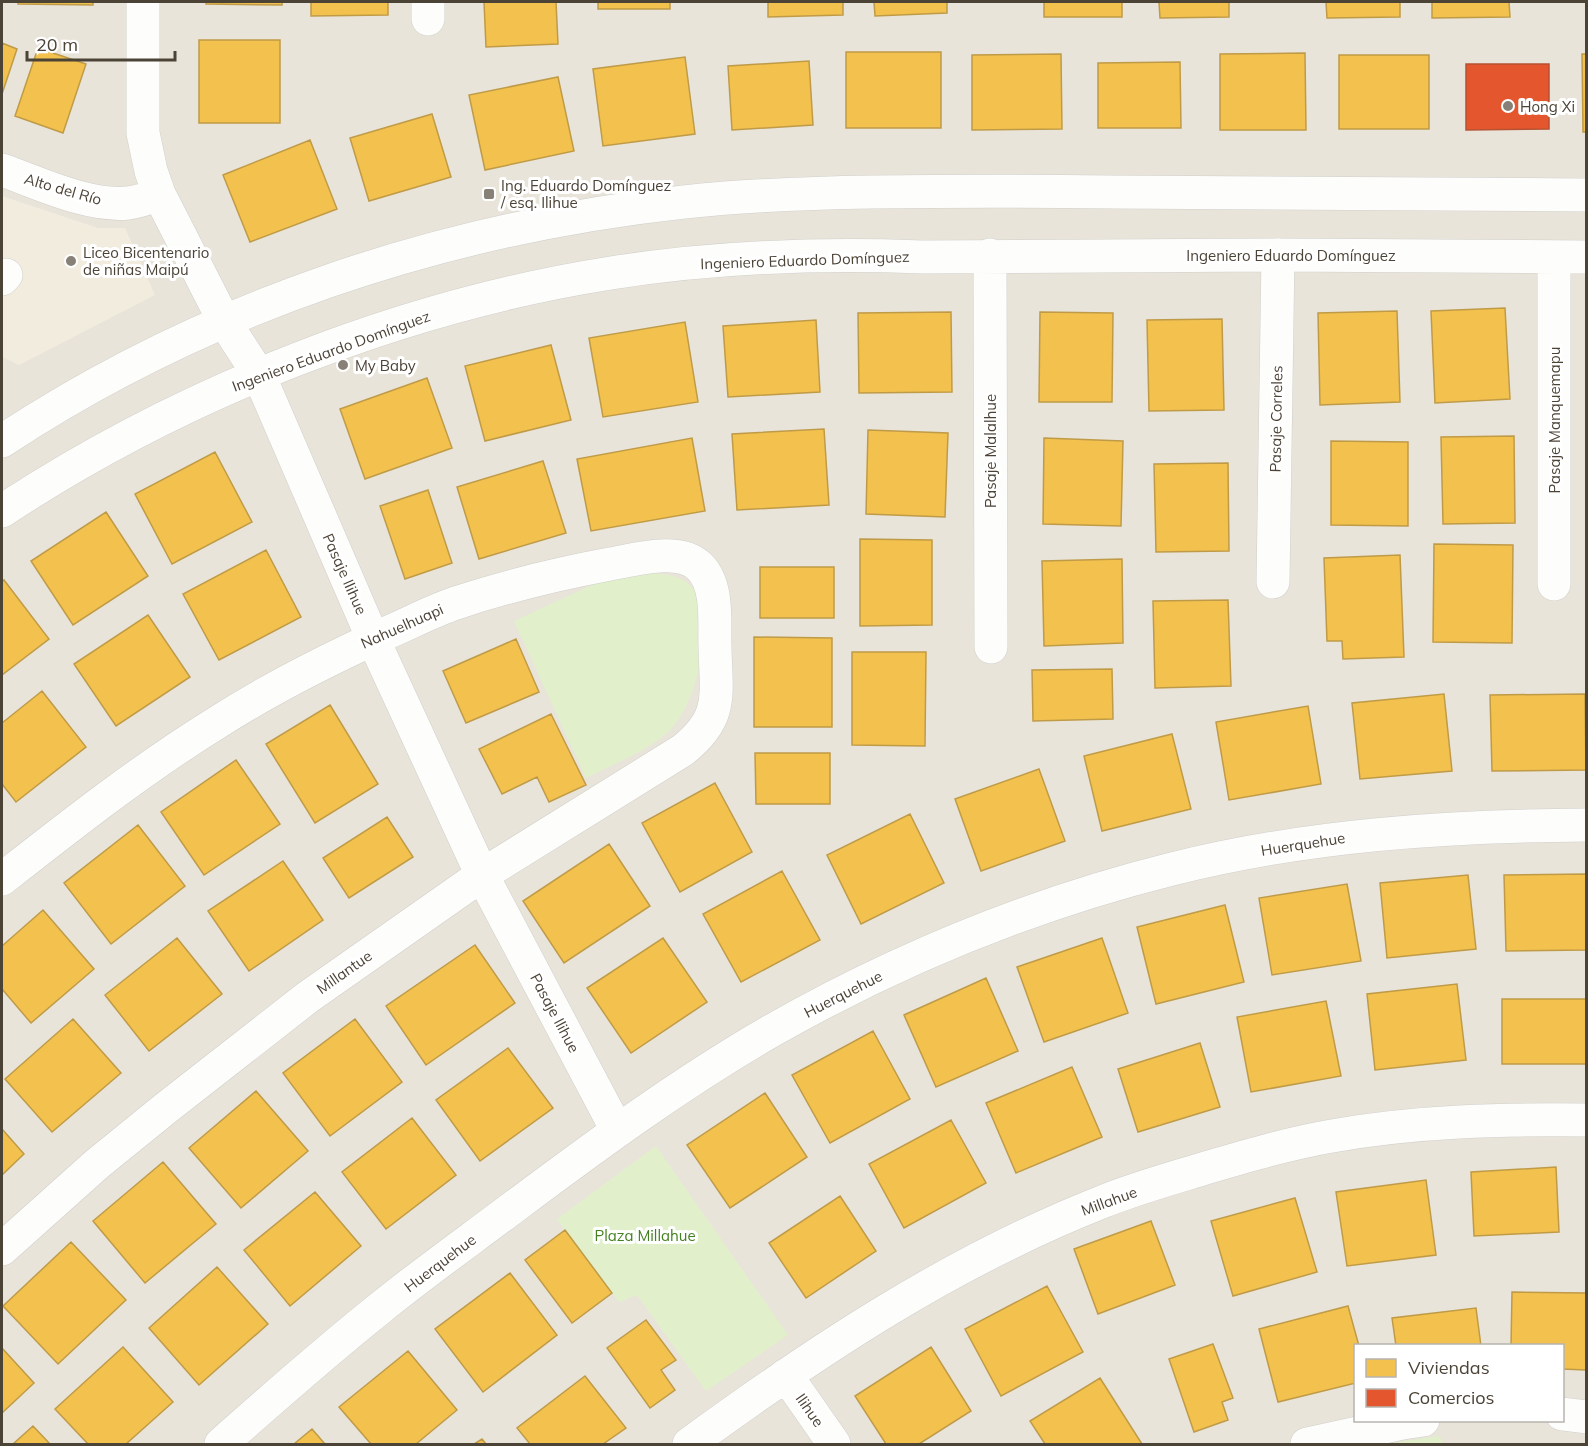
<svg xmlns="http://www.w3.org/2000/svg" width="1588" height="1446" font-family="Mulish,sans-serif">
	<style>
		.residential { fill: #e8e4da; fill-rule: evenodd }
		.education { fill: #f2ecde }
		.green { fill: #e1f0ca }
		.homes { fill: #f2c14e; stroke: #c09b47; stroke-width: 1.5 }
		.shops { fill: #e4572e; stroke: #b65131; stroke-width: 1.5 }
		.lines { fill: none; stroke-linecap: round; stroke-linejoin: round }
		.minor-casing { stroke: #d1cfca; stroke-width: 34 }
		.minor { stroke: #fdfdfc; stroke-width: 33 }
		.poi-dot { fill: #868077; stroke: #fff; stroke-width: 2 }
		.labels { text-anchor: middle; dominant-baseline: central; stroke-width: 6; stroke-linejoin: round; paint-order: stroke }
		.poi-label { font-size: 15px; fill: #4c4337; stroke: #fff; text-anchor: start }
		.street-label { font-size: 15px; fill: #4c4337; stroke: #fff }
		.park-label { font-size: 15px; fill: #448021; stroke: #fff }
	</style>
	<rect width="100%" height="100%" fill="#f3f2ed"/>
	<path class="residential" d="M2,2H1586V1444H2ZM1356,1346H1562V1420H1356Z"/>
	<path class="education" d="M2,196L98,228H125L155,295L19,365L2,357Z"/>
	<path class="green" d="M652,573C666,574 681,576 691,586C699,594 698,607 699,617C700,629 703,642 701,654C698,679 688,711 670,730C650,750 611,765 586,778L514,621L605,579Z
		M656,1146L788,1335L706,1391L637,1295L619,1302L557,1219Z
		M1439,1436L1444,1444H1385Z"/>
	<path class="homes" d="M18,2H93V5L18,4Z
		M206,2H282V5L206,4Z
		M311,2H388V15L311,16Z
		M484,2H556L558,44L486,47Z
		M598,2H670V9H598Z
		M768,2H843V15L768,17Z
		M874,2H947V13L875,16Z
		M1044,2H1122V17H1044Z
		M1159,2H1229V17L1160,18Z
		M1326,2H1400V17L1327,18Z
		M1432,2H1509L1510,17L1432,18Z
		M199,40H280V123H199Z
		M2,43L17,49L2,94Z
		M38,48L86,64L63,133L15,116Z
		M846,52H941V128H846Z
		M1305,53L1306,130H1220V54Z
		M1061,54L1062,129L972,130V55Z
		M1582,54H1586V132H1583Z
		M1339,55H1429V129H1339Z
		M685,57L695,134L603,146L593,69Z
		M809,61L813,125L732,130L728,66Z
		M1180,62L1181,128H1098V63Z
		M558,77L574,151L485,170L469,95Z
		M432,114L451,177L369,201L350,138Z
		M310,140L337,209L250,242L223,175Z
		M1505,308L1510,399L1435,403L1431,311Z
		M1397,311L1400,402L1320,405L1318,313Z
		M951,312L952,392L859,393L858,313Z
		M1040,312L1113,313L1112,402H1039Z
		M1222,319L1224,410L1149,411L1147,320Z
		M816,320L820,392L728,397L723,326Z
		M685,322L698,402L603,417L589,338Z
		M551,345L571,420L485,441L465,366Z
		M427,378L452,448L365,479L340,409Z
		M824,429L829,505L737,510L732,434Z
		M868,430L948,433L945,517L866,514Z
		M1514,436L1515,523L1443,524L1441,437Z
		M692,438L705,511L591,531L577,459Z
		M1044,438L1123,441L1121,526L1043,524Z
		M1331,441L1408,442V526L1331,525Z
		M215,452L252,522L172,564L135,494Z
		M543,461L566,533L479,559L457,487Z
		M1228,463L1229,551L1156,552L1154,464Z
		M428,490L452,563L405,579L380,506Z
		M106,512L148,576L73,625L31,561Z
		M860,539L932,540V625L860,626Z
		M1434,544L1513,545L1512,643L1433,642Z
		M266,550L301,617L219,660L183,594Z
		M1400,555L1404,657L1343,659L1342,641H1327L1324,558Z
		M1122,559L1123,643L1044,646L1042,561Z
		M760,567H834V618H760Z
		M4,580L49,639L2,675V582Z
		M1228,600L1231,686L1155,688L1153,601Z
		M148,615L190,677L116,726L74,664Z
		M754,637L832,638V727H754Z
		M516,639L539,692L466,723L443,671Z
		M852,652H926L925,746L852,745Z
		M1112,669L1113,719L1033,721L1032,670Z
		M42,691L86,747L16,802L2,784V723Z
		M1444,694L1452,771L1360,779L1352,703Z
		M1585,694L1586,770L1492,771L1490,695Z
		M330,705L378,784L315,823L266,744Z
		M1308,706L1321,784L1229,800L1216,722Z
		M551,714L586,785L549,802L537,777L502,794L479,749Z
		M1172,734L1191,809L1102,831L1084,756Z
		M755,753H830V804H756Z
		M236,760L280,824L204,875L161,812Z
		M1039,769L1065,841L981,871L955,799Z
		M715,783L752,852L680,892L642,823Z
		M910,814L944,883L861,924L827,855Z
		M387,817L413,857L349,898L323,858Z
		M138,825L185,886L111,944L64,883Z
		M609,844L650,906L564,963L523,901Z
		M283,861L323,920L249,971L208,911Z
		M782,871L820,940L741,982L703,914Z
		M1586,874V950L1506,951L1504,875Z
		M1468,875L1476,949L1387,958L1380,883Z
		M1347,884L1361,961L1272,975L1259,898Z
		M1225,905L1244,982L1156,1004L1137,927Z
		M43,910L94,969L31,1023L2,989V946Z
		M177,938L222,994L149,1051L105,995Z
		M663,938L707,1002L631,1053L587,988Z
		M1102,938L1128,1013L1044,1042L1017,967Z
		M475,945L515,1003L426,1065L386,1006Z
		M986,978L1018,1051L936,1087L904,1015Z
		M1457,984L1466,1060L1375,1070L1367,994Z
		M1502,999H1586V1064H1502Z
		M1326,1001L1341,1076L1251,1092L1237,1017Z
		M73,1019L121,1073L52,1132L5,1079Z
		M355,1019L402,1082L330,1136L283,1073Z
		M873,1031L910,1099L830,1143L792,1075Z
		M1200,1043L1220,1107L1138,1132L1118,1069Z
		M508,1048L553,1108L480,1161L436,1100Z
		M1072,1067L1102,1137L1016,1173L986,1103Z
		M256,1091L308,1151L241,1208L189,1148Z
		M765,1093L807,1157L730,1208L687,1145Z
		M412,1118L456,1175L386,1229L342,1172Z
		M951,1120L986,1183L904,1228L869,1164Z
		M2,1129L24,1154L2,1175Z
		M163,1162L216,1224L145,1283L93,1221Z
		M1556,1167L1559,1232L1474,1236L1471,1172Z
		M1426,1180L1436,1255L1347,1266L1336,1192Z
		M315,1192L361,1246L290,1306L244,1250Z
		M840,1196L876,1251L806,1298L769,1243Z
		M1295,1198L1317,1272L1233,1296L1211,1221Z
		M1151,1221L1175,1285L1098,1314L1074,1249Z
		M565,1230L612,1293L572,1323L525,1260Z
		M71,1242L126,1300L58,1364L3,1306Z
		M217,1267L268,1324L199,1385L149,1328Z
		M510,1273L557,1335L483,1392L435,1329Z
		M1047,1286L1083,1352L1001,1396L965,1329Z
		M1512,1292L1586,1293V1370L1562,1369V1346H1511Z
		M1348,1306L1359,1346H1356V1383L1278,1402L1259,1329Z
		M1476,1308L1481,1346H1396L1392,1318Z
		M646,1320L676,1360L661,1370L675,1390L650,1408L607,1348Z
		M1213,1344L1233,1398L1222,1402L1228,1420L1194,1432L1169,1359Z
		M123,1347L173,1402L126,1444H88L55,1409Z
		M931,1347L971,1411L919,1444H886L855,1396Z
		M2,1348L34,1383L2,1413Z
		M408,1351L457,1410L416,1444H371L339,1407Z
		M585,1376L626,1428L603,1444H530L517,1428Z
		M1100,1378L1142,1444H1045L1030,1421Z
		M33,1426L50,1444H13Z
		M312,1429L325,1444H294Z
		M482,1439L486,1444H474Z"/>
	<path class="shops" d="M1466,64H1549V129L1466,130Z"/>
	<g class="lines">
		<defs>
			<path id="minor" d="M143,2V133L151,171L159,194L224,321L259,375L373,639L482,875L617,1130
				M428,2V19
				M2,170C39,183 88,207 128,203C139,202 149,198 159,194
				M990,255L991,647
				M1554,257V584
				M2,279L6,275
				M2,441C205,307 443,228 684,202C747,195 810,193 873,192C952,191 1031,191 1111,192C1269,193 1428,194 1586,195
				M2,511C179,394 400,306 611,273C713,257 819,253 922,257L1278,255L1586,257
				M1273,582L1278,255
				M2,879C72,824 142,769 218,722C271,688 327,660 384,634C408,624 432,611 456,603C507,586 557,574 610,564C634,560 680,546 700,567C719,586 714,623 715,648C716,695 724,717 683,750L482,875L308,997L166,1108L97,1164L2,1249
				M786,1375L834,1444
				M1562,1414L1586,1417
				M221,1444C273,1398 325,1352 379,1309C423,1273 470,1240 515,1206C598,1144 681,1083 771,1031C896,960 1032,904 1172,869C1307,835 1447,826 1586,825
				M689,1444C818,1350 952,1261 1102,1202C1136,1188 1173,1178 1209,1167C1250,1155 1291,1143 1332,1136C1416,1121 1502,1119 1586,1120
				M1307,1444L1403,1423L1423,1420"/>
		</defs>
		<use href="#minor" class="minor-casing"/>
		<use href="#minor" class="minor"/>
	</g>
	<g class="poi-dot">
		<circle cx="1508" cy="106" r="6"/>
		<rect x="483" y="188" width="12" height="12" rx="3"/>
		<circle cx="71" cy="261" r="6"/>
		<circle cx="343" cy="365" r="6"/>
	</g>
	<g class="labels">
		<g class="poi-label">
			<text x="1520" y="106">Hong Xi</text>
			<text x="501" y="185">Ing. Eduardo Domínguez<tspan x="501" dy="17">/ esq. Ilihue</tspan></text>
			<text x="83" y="252">Liceo Bicentenario<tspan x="83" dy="17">de niñas Maipú</tspan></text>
			<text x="355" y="365">My Baby</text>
		</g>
		<g class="street-label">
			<text transform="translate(63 189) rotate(16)">Alto del Río</text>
			<text x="1291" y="255">Ingeniero Eduardo Domínguez</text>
			<text transform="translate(805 260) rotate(-2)">Ingeniero Eduardo Domínguez</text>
			<text transform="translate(331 351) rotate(-20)">Ingeniero Eduardo Domínguez</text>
			<text transform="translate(1276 419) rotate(-89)">Pasaje Correles</text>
			<text transform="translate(1554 420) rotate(-90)">Pasaje Manquemapu</text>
			<text transform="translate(990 451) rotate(-90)">Pasaje Malalhue</text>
			<text transform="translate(345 574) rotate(66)">Pasaje Ilihue</text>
			<text transform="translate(402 626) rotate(-24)">Nahuelhuapi</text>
			<text transform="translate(1303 844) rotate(-9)">Huerquehue</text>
			<text transform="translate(344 972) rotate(-35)">Millantue</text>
			<text transform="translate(843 994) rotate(-27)">Huerquehue</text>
			<text transform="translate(555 1013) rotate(62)">Pasaje Ilihue</text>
			<text transform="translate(1109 1201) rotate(-20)">Millahue</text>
			<text transform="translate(440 1263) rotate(-37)">Huerquehue</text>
			<text transform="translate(810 1410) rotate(55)">Ilihue</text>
		</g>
		<g class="park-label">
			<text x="645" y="1235">Plaza Millahue</text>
		</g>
	</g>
	<rect width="1588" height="1446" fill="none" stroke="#4c4337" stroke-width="6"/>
	<rect x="1354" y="1344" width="210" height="78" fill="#ffffff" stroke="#b7b4af" stroke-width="1.5"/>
	<rect x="1366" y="1359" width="30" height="18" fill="#f2c14e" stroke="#b7b4af" stroke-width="1.5"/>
	<text x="1408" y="1374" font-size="18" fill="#4c4337">Viviendas</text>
	<rect x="1366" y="1389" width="30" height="18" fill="#e4572e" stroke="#b7b4af" stroke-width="1.5"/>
	<text x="1408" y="1404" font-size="18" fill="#4c4337">Comercios</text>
	<path d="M27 51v9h148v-9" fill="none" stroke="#4c4337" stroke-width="3"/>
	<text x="36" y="51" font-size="18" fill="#4c4337" stroke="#ffffff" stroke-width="4.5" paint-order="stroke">20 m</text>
</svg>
